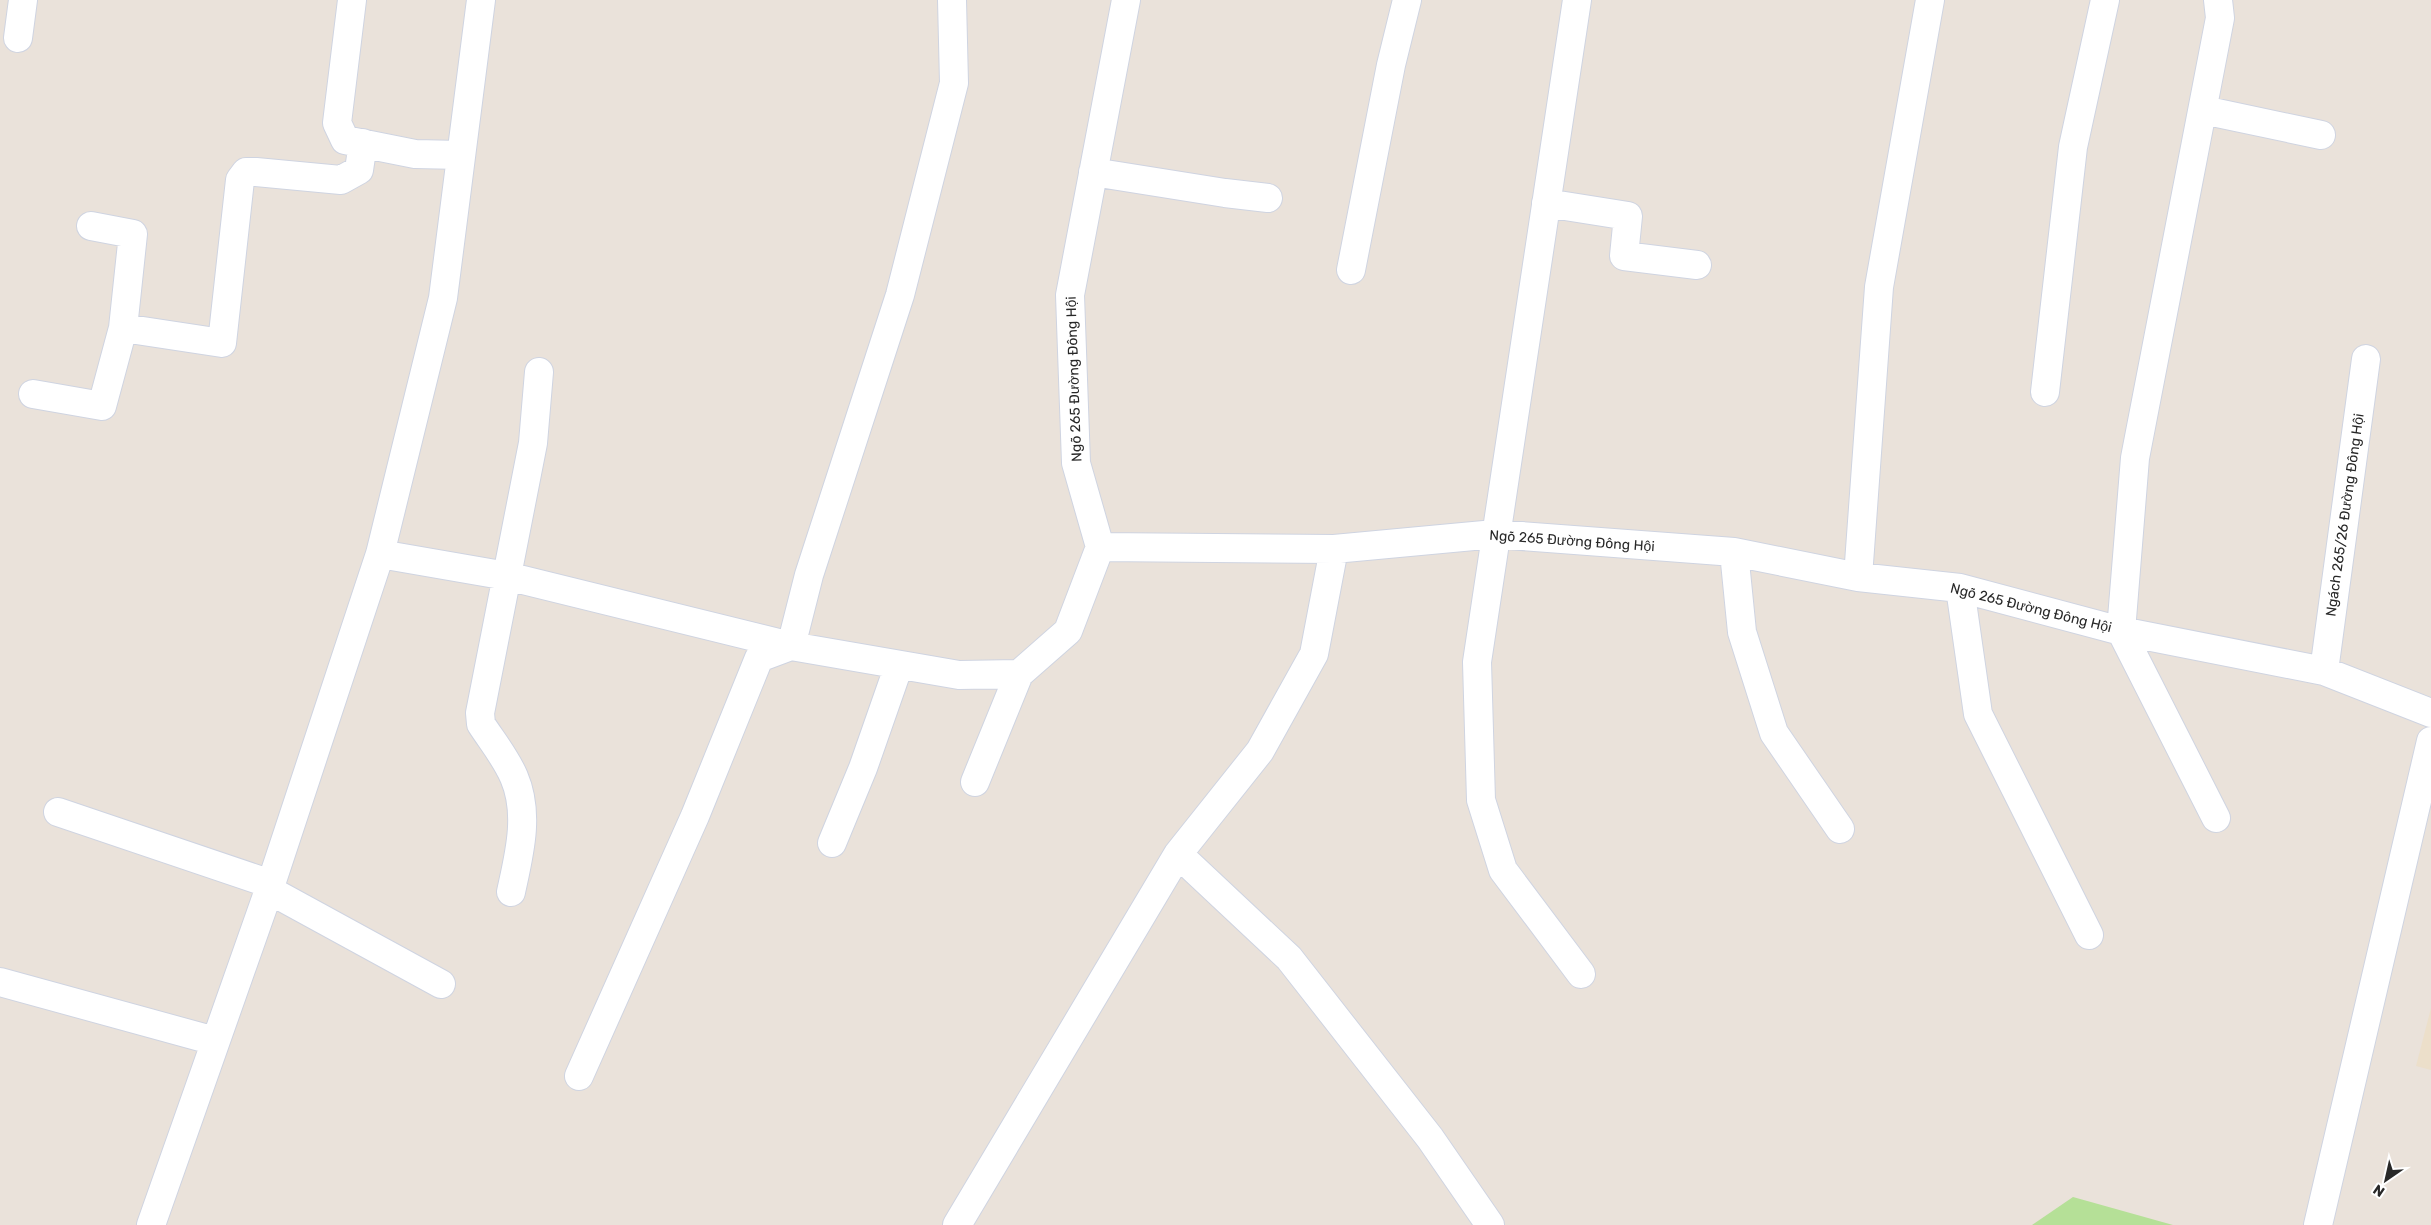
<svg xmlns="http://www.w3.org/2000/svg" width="2431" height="1225" font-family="Rubik,sans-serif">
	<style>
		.education { fill: #ecdfca }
		.green { fill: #b5e097 }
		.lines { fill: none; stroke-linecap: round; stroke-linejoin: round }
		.minor-casing { stroke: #cfd4e1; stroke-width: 30 }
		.minor { stroke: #fff; stroke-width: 28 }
		.labels { text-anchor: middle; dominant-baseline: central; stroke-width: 4; stroke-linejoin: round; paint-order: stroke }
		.street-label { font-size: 14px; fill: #282828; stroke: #fff }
	</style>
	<rect width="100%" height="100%" fill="#eae2da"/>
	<path class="education" d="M2431,1008V1070L2416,1066Z"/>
	<path class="green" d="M2073,1197L2173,1225H2032Z"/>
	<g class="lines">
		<defs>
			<path id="minor" d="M352,0L337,123L345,140L415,154L461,155
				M1126,0L1070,295L1076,463L1100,547L1334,549L1495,534L1734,552L1858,577L1960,588L2121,631L2324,671L2431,713
				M1577,0L1477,662L1481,800L1503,870L1581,974
				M18,38L23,0
				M2203,110L2321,135
				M1093,172L1225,193L1268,198
				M1546,203L1628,216L1624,256L1697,265
				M91,226L133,234L123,328L222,343L240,180L246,172H256L341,180L359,170L363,143
				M1351,270L1391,65L1407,0
				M2045,392L2073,147L2105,0
				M33,394L102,406L123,328
				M1734,552L1742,632L1774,733L1840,829
				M380,554L507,576L791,646L959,675L1019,674L1068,631L1100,547
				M1858,577L1879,287L1930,0
				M1960,588L1978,714L2089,935
				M2324,671L2366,359
				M975,782L1019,674
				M58,812L271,884
				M2216,818L2121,631L2135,458L2220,18L2218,0
				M832,843L863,768L899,665
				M1178,854L1289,958L1430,1138L1490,1225
				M269,890L441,984
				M511,892C519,855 530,814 514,777C506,758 492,741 481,724L480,713L533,443L539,372
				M0,982L215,1041
				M579,1076L695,816L759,658L791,646L809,575L900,295L954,83L952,0
				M151,1225L269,890L380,554L443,298L481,0
				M957,1225L1178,854L1260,751L1314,654L1334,549
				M2318,1225L2431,741"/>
		</defs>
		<use href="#minor" class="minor-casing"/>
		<use href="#minor" class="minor"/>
	</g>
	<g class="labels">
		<g class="street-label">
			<text transform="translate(1074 379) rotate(-92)">Ngõ 265 Đường Đông Hội</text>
			<text transform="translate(2345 515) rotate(-82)">Ngách 265/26 Đường Đông Hội</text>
			<text transform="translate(1572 541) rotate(4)">Ngõ 265 Đường Đông Hội</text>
			<text transform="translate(2031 608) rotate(14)">Ngõ 265 Đường Đông Hội</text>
		</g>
	</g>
	<g transform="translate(2386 1180) rotate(214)" stroke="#ffffff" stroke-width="4" paint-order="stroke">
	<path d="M0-4L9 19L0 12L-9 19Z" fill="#282828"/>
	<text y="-8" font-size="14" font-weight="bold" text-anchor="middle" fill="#282828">N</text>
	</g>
</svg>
